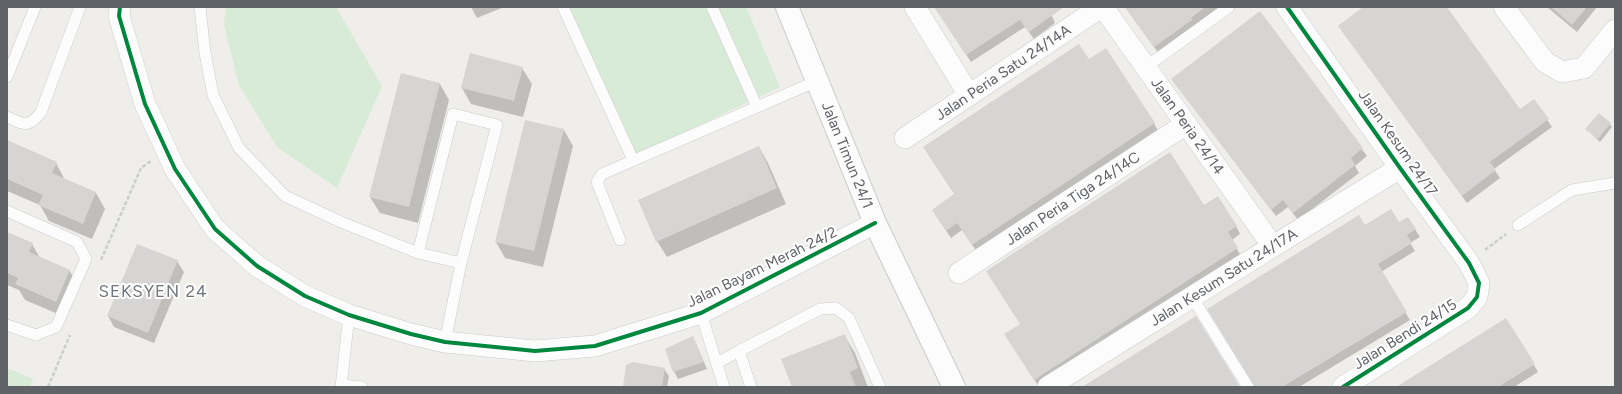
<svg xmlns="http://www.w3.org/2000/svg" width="1622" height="394" font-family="Figtree,sans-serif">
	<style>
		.green { fill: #d8ebd6 }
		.shadow { fill: #0003 }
		.building { fill: #d6d5d3 }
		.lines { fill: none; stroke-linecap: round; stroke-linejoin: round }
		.lane-casing { stroke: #cbcccc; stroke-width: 12 }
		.street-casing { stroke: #cbcccc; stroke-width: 22 }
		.secondary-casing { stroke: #cacacb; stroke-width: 24 }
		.path { stroke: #cacfcc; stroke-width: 2.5; stroke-dasharray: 4 2; stroke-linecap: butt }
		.lane { stroke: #fdfcfc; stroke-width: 11 }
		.street { stroke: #fdfcfc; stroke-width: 21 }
		.secondary { stroke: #fdfcfc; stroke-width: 22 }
		.cycleway-casing { stroke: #fff; stroke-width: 6 }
		.cycleway { stroke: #00873e; stroke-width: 4 }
		.labels { text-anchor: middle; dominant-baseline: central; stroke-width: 4; stroke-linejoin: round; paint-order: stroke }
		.street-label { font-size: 15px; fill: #5f6368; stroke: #fff }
		.quarter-label { font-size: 17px; letter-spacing: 1px; fill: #70757a; stroke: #fff }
	</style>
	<rect width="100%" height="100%" fill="#efeeea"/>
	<path class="green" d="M226,7H336L382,86L337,188L277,147L239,85L224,25Z
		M567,7H746L780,87L634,156Z
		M7,368L33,379L30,387H7Z"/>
	<path class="shadow" d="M471,7H504L477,18Z
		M935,7H1048L1055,23L1034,39L1025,27L971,62Z
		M1125,7H1220L1159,54Z
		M1365,7H1446L1520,110L1534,100L1552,127L1494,169L1500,178L1467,203L1339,26Z
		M1547,7H1597L1577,32Z
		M1260,12L1367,156L1355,166L1359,173L1298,220L1288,207L1276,216L1172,79Z
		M1089,60L1154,123L1158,131L977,252L962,230L951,238L937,217L955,195Z
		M522,68L532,84L523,117L471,104L462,88Z
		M401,75L440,84L449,100L418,223L380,213L370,197Z
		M1610,124L1612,127L1600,142L1587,129Z
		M564,130L573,146L543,267L505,258L496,242Z
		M7,141L56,163L65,180L96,193L105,209L92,239L49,221L40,205L7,191Z
		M759,147L768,163L786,204L667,257L657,241L639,200Z
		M1204,206L1236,226L1240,234L1232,240L1241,256L1039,387L1010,342L1022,324Z
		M1408,218L1420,237L1410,243L1415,251L1381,272L1410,320L1299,387H1255L1364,226L1399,224Z
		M7,233L32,244L40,258L69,270L79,286L65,317L25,300L19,290L7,285Z
		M177,261L184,272L154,343L114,327L108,316Z
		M844,335L855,353L868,387H793Z
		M693,337L707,369L678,379L674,371Z
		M1534,365L1538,372L1514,387H1397Z
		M664,369L669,376L667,387H624Z"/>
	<path class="building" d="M934,7H1064L1029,32L1020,20L966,55Z
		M1125,7H1205L1191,18L1192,20L1154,47Z
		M1363,7H1447L1520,109L1534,99L1549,119L1490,162L1496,170L1462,196L1338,26Z
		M1551,7H1587L1572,25Z
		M1260,11L1363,148L1351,158L1355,165L1293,213L1283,200L1271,210L1171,79Z
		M1079,44L1089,59L1106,48L1155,123L972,245L957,223L946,231L932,210L954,194L923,147Z
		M470,53L523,67L514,101L461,88Z
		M401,73L440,83L409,207L369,197Z
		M1599,113L1611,123L1598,139L1585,129Z
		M525,120L564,129L534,251L495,242Z
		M7,140L57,162L52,173L96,192L83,224L38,205L43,195L7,179Z
		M759,146L777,188L656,242L638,200Z
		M1170,152L1204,205L1218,196L1237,226L1228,232L1238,248L1034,380L1004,334L1020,324L986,271Z
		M1391,209L1399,222L1408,217L1416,229L1407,235L1412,243L1378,264L1407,312L1282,387H1255L1207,309L1359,215L1365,225Z
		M7,232L33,243L29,252L70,270L56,302L15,284L18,278L7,273Z
		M137,244L178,260L148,333L107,316Z
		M1196,316L1240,387H1082L1138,352Z
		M1506,318L1535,364L1511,379L1498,387H1396Z
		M845,334L858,368L850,372L856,387H792L781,359Z
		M693,336L704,362L673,372L665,349Z
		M633,362L665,368L662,387H623L626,365Z"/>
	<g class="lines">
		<defs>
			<path id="lane" d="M200,7L205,53L213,95L239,148L285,196L341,222L418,253L461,263
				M563,7L633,160
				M712,7L757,107
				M1146,67L1229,7
				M7,77L35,7
				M7,117C24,124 28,129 41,112L80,7
				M7,211L77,242L86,259L56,327L36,335L7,325
				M1518,225L1572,190L1615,183
				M620,240L597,182L602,174L817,81
				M418,253L453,114L497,125L461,263L445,342
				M1192,297L1248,387
				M701,313L724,387
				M717,363L739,351
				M341,385L362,387
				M341,387L349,315
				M751,387L739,351L820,309L836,308L849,318L880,387"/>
			<g id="street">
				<path d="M120,7L119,16L145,104L175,169L215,229L257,266L305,296L349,315L411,334L445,342L535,351L595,346L701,313L875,223"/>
				<path d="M915,7L969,95"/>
				<path id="s1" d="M1103,7L1272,245"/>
				<path d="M1287,7L1400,168L1469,263L1479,283L1477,297L1468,308L1343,387"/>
				<path d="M1504,7L1545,62L1562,72L1584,68L1615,30"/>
				<path id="s2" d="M905,138L1101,7"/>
				<path id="s3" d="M959,273L1186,124"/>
				<path id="s4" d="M1048,387C1165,314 1282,240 1400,168"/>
			</g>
			<g id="secondary">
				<path id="s5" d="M787,7L875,223L954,387"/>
			</g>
		</defs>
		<use href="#lane" class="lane-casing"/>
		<use href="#street" class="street-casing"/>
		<use href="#secondary" class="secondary-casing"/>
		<path class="path" d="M1485,250L1506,234
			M101,260L141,168L151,161
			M48,387L70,335"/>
		<use href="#lane" class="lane"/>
		<use href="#street" class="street"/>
		<use href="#secondary" class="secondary"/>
		<defs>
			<path id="cycleway" d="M120,7L119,16L145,104L175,169L215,229L257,266L305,296L349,315L411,334L445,342L535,351L595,346L701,313L875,223
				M1287,7L1400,168L1469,263L1479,283L1477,297L1468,308L1343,387"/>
		</defs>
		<use href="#cycleway" class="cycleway-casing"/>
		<use href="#cycleway" class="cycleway"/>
	</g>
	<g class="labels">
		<g class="street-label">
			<text stroke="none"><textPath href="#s2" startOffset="118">Jalan Peria Satu 24/14A</textPath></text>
			<text stroke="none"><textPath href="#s1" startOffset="146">Jalan Peria 24/14</textPath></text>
			<text transform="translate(1398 143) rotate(55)">Jalan Kesum 24/17</text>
			<text stroke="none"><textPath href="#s5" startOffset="160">Jalan Timun 24/1</textPath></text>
			<text stroke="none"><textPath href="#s3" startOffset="136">Jalan Peria Tiga 24/14C</textPath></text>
			<text transform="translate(762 267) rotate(-26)">Jalan Bayam Merah 24/2</text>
			<text stroke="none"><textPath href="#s4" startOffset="207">Jalan Kesum Satu 24/17A</textPath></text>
			<text transform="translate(1405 334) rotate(-32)">Jalan Bendi 24/15</text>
		</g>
		<g class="quarter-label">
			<text x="153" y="291">SEKSYEN 24</text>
		</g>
	</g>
	<rect width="1622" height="394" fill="none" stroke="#5f6368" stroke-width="16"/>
</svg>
